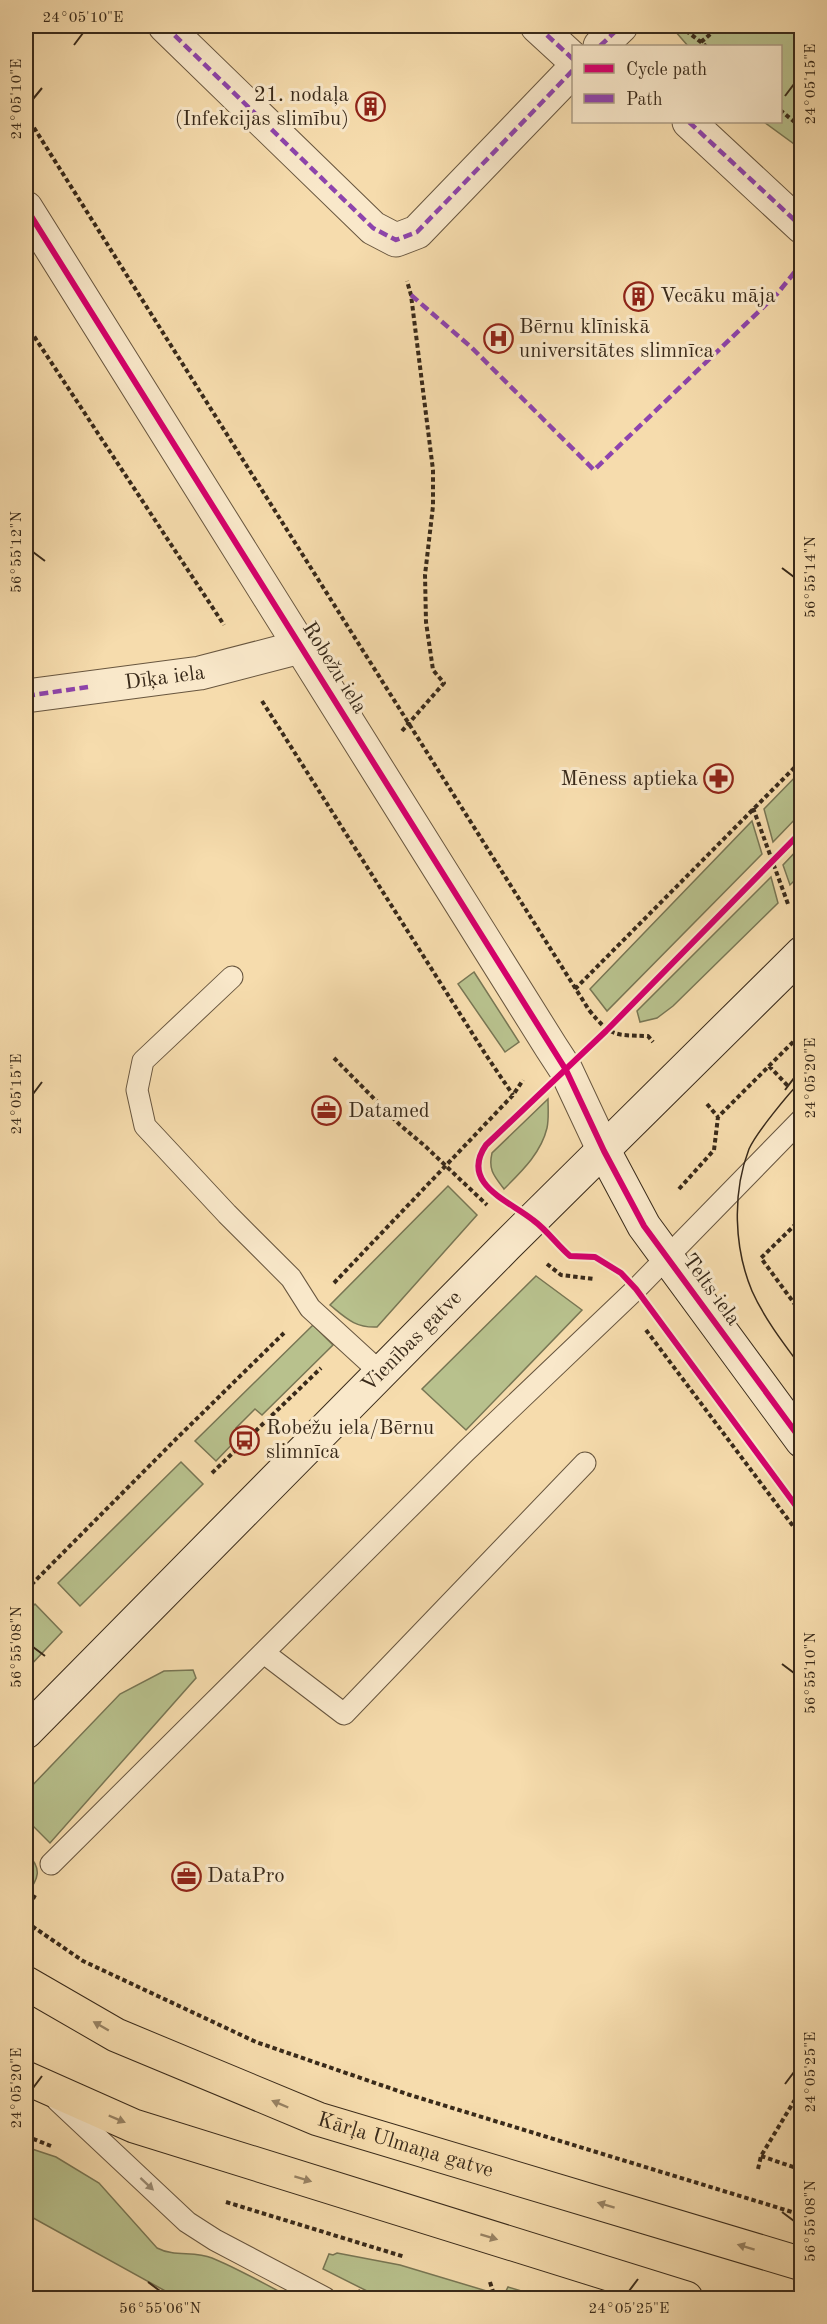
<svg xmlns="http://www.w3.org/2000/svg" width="827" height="2324" font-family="'Old Standard TT',serif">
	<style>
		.green { fill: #b8c18d; stroke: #787654; stroke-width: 1.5 }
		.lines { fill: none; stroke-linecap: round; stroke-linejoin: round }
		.lane-casing { stroke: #68563f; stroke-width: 23 }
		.street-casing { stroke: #68563f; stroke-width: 35 }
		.secondary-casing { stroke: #392a1a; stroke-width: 35 }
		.highway-casing { stroke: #392a1a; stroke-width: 35 }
		.path { stroke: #392a1a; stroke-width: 4; stroke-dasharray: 4.5 3; stroke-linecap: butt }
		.lane { stroke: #f9e8ca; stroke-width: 21 }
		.street { stroke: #f9e8ca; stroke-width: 33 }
		.secondary { stroke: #f9e8ca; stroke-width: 33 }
		.highway { stroke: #f6dcad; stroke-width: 33 }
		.tram { stroke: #392a1a; stroke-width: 1.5 }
		.quiet { stroke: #8e44ad; stroke-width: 4.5; stroke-dasharray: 9 4.5; stroke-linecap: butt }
		.cycleway-casing { stroke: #f9e8ca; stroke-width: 10 }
		.cycleway { stroke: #d6006c; stroke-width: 6 }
		.oneway { fill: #988364 }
		.oneway2 { fill: #998972 }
		.ticks { fill: none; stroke: #392a1a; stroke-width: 2 }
		.labels { text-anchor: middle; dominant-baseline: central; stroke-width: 6; stroke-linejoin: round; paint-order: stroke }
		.poi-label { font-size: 21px; fill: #392a1a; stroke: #f9e8ca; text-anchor: start }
		.street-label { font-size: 21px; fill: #392a1a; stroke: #f9e8ca }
		.neatline { fill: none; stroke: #392a1a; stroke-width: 2 }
		.ticks-label { font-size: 15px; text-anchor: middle; fill: #392a1a }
	</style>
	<rect width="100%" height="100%" fill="#f6dcad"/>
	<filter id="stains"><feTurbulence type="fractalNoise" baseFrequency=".00333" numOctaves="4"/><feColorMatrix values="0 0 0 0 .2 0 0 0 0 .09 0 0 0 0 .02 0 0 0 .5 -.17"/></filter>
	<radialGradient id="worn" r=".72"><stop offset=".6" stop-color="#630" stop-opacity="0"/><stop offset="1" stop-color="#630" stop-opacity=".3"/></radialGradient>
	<path class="green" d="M680,26H801V149L764,122H780V46H688L675,31Z
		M801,771V813L773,842L764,809Z
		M752,821L762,854L607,1011L590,989Z
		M801,846V874L790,885L783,865Z
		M771,877L778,903L673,1006L657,1018L640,1022L637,1011Z
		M474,972L519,1042L505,1052L458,984Z
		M548,1099C548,1108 549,1119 547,1128C541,1153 522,1171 504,1189C494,1176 488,1170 492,1153Z
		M448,1186L477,1215L377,1327C355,1328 346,1318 330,1305Z
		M536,1276L582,1310L466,1430L422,1389Z
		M313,1325L333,1345L262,1415L255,1409L236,1428L242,1434L216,1461L195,1441Z
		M181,1462L203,1484L80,1606L58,1583Z
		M35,1604L62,1632L26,1670V1613Z
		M193,1670L196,1678L50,1843L26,1819V1792L120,1694L164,1671Z
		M26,1852C43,1869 39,1878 26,1896Z
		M26,2147L56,2157L99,2183L157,2248C174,2257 194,2251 212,2258C239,2269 266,2285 292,2298H178L26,2214Z
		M337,2253L400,2265L510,2298L506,2291L508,2287L545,2298H381L323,2269L329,2254L333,2255Z"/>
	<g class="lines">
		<defs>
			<path id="lane" d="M232,977L143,1061L137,1090L145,1126L227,1214L291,1278L310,1308L381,1373
				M264,1653L344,1714L585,1463
				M51,1864L466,1451L636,1289L802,1119
				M57,2100L187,2222L215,2240L325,2298"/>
			<g id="street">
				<path d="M165,26L373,228L396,240L417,232L574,69"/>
				<path d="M537,26L574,60"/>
				<path d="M600,46L621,26"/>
				<path d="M689,122L802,227"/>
				<path d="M26,208L551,1047L566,1070L604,1151"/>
				<path id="s1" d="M26,696L200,673L300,647"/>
			</g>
			<g id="secondary">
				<path d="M604,1151L644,1226L802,1441"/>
				<path id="s2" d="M26,1732L506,1246L802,953"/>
			</g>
			<g id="highway">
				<path id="s3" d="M26,1983L116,2035L318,2119L802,2264"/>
				<path d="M26,2078L134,2126L686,2298"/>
			</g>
		</defs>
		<use href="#lane" class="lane-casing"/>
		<use href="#street" class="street-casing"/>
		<use href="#secondary" class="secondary-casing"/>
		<use href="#highway" class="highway-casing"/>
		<path class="path" d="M680,26L706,46
			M701,42L720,26
			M780,110L802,128
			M26,115L589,1010C611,1037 614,1035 648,1036L653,1042
			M26,324L224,625
			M262,701L486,1055L513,1095
			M402,731L444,683L433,670L426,622L425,575L433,506V470L411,295L407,281
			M753,808L788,904
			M575,989L802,760
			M334,1058L400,1125L425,1146L487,1205
			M769,1066L788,1086
			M707,1104L718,1117
			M679,1189L714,1150L718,1117L802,1033
			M802,1218L761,1258L802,1314
			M547,1264L561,1275L594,1279
			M334,1283L513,1095L523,1080
			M646,1330L802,1538
			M212,1473L321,1368
			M26,1590L177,1438L284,1333
			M26,1912L35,1895
			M26,1922L83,1961L256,2042L410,2095L802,2215
			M26,2136L51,2146
			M761,2156L802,2170
			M758,2169L761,2156L802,2088
			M226,2202L405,2257
			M490,2282L495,2298
			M358,2291L373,2298"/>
		<use href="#lane" class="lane"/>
		<use href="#street" class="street"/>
		<use href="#secondary" class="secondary"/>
		<use href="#highway" class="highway"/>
		<path class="tram" d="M802,1080C789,1093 756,1133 749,1149C732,1193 734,1248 752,1291C764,1318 784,1344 802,1368"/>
		<path class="quiet" d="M165,26L373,228L396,240L417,232L574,69
			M537,26L574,60
			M600,46L621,26
			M689,122L802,227
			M411,295L471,347L594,470L777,294L802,263
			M26,696L88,687"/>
		<defs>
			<path id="cycleway" d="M26,208L566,1070L604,1151L644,1226L802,1441
				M802,831L606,1031L486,1145C459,1184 510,1201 533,1220C547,1230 557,1245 570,1256L595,1257L621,1273L636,1289L802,1514"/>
		</defs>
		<use href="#cycleway" class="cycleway-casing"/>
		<use href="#cycleway" class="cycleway"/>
	</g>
	<defs><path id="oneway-solid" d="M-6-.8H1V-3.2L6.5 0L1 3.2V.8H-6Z" transform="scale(1.5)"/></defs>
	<g class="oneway">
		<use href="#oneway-solid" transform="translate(101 2026) rotate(-150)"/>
		<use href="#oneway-solid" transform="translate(280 2104) rotate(-157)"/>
		<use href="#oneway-solid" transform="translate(117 2119) rotate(23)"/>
		<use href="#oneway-solid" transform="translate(303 2179) rotate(17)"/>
		<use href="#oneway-solid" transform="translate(606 2205) rotate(-163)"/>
		<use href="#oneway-solid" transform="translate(489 2237) rotate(17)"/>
		<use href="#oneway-solid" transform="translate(746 2247) rotate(-163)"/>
	</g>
	<use class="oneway2" href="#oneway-solid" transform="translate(147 2184) rotate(43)"/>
	<path class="ticks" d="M74,45L83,33M785,96L794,84M33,99L42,88M33,552L45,561M782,568L794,577M785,1090L794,1078M33,1094L42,1082M33,1647L45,1656M782,1664L794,1673M785,2084L794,2072M33,2088L42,2076M782,2212L794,2221M148,2282L160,2291M629,2291L638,2279"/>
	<defs>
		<symbol id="building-ring" viewBox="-11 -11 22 22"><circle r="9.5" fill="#f9e8ca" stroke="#8f2418" stroke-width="1.5"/><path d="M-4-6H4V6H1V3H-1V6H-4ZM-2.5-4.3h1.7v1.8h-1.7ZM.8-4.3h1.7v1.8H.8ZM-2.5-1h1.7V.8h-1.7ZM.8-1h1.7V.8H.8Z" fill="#8f2418"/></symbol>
		<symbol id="hospital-ring" viewBox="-11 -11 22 22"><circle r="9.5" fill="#f9e8ca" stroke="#8f2418" stroke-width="1.5"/><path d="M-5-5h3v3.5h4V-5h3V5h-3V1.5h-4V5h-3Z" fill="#8f2418"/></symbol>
		<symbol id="pharmacy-ring" viewBox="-11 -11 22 22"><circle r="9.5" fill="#f9e8ca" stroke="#8f2418" stroke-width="1.5"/><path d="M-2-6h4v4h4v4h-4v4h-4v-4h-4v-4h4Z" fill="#8f2418"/></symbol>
		<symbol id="office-ring" viewBox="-11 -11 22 22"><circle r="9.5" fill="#f9e8ca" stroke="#8f2418" stroke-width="1.5"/><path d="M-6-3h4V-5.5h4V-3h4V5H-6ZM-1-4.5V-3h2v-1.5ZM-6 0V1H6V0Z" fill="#8f2418"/></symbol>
		<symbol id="bus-ring" viewBox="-11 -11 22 22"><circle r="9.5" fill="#f9e8ca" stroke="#8f2418" stroke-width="1.5"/><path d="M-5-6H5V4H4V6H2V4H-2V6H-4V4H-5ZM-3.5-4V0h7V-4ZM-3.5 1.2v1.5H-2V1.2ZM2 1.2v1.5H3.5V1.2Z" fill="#8f2418"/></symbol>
	</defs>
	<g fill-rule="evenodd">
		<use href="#building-ring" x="354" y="90" width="33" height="33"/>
		<use href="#building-ring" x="622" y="280" width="33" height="33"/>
		<use href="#hospital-ring" x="482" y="322" width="33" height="33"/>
		<use href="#pharmacy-ring" x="702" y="762" width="33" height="33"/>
		<use href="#office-ring" x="310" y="1094" width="33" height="33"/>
		<use href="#bus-ring" x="228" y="1424" width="33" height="33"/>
		<use href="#office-ring" x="170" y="1860" width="33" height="33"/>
	</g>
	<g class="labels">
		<g class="poi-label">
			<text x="349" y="95" text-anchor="end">21. nodaļa<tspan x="349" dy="24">(Infekcijas slimību)</tspan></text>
			<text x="660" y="296">Vecāku māja</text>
			<text x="519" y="327">Bērnu klīniskā<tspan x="519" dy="24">universitātes slimnīca</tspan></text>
			<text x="698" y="779" text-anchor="end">Mēness aptieka</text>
			<text x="348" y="1111">Datamed</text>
			<text x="266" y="1428">Robežu iela/Bērnu<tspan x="266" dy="24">slimnīca</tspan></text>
			<text x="207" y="1876">DataPro</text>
		</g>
		<g class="street-label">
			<text transform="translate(334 668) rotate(58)">Robežu iela</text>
			<text stroke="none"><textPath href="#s1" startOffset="140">Dīķa iela</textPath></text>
			<text transform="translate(711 1290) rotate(54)">Telts iela</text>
			<text stroke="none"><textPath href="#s2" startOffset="549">Vienības gatve</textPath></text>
			<text stroke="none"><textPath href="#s3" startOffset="414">Kārļa Ulmaņa gatve</textPath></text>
		</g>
	</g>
	<rect width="827" height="2324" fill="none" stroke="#f6dcad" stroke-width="66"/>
	<rect x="572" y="45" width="210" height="78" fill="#f9e8ca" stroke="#ac9c84" stroke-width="1.5"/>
	<rect x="584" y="64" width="30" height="9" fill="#d6006c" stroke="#ac9c84" stroke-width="1.5"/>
	<text x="626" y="75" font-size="18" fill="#392a1a">Cycle path</text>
	<rect x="584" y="94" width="30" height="9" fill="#8e44ad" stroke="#ac9c84" stroke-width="1.5"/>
	<text x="626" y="105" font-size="18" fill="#392a1a">Path</text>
	<rect x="33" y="33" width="761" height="2258" class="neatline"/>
	<g class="ticks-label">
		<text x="83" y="22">24°05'10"E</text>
		<text transform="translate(810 84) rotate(-90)" y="5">24°05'15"E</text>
		<text transform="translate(16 99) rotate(-90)" y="5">24°05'10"E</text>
		<text transform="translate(16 552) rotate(-90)" y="5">56°55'12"N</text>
		<text transform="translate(810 577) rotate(-90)" y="5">56°55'14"N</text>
		<text transform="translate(810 1078) rotate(-90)" y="5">24°05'20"E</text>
		<text transform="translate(16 1094) rotate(-90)" y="5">24°05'15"E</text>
		<text transform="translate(16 1647) rotate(-90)" y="5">56°55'08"N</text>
		<text transform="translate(810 1673) rotate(-90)" y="5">56°55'10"N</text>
		<text transform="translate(810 2072) rotate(-90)" y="5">24°05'25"E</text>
		<text transform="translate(16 2088) rotate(-90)" y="5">24°05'20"E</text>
		<text transform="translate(810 2221) rotate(-90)" y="5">56°55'08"N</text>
		<text x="160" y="2313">56°55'06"N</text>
		<text x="629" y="2313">24°05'25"E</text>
	</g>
	<rect width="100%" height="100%" filter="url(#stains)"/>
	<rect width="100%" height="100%" fill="url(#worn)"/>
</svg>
